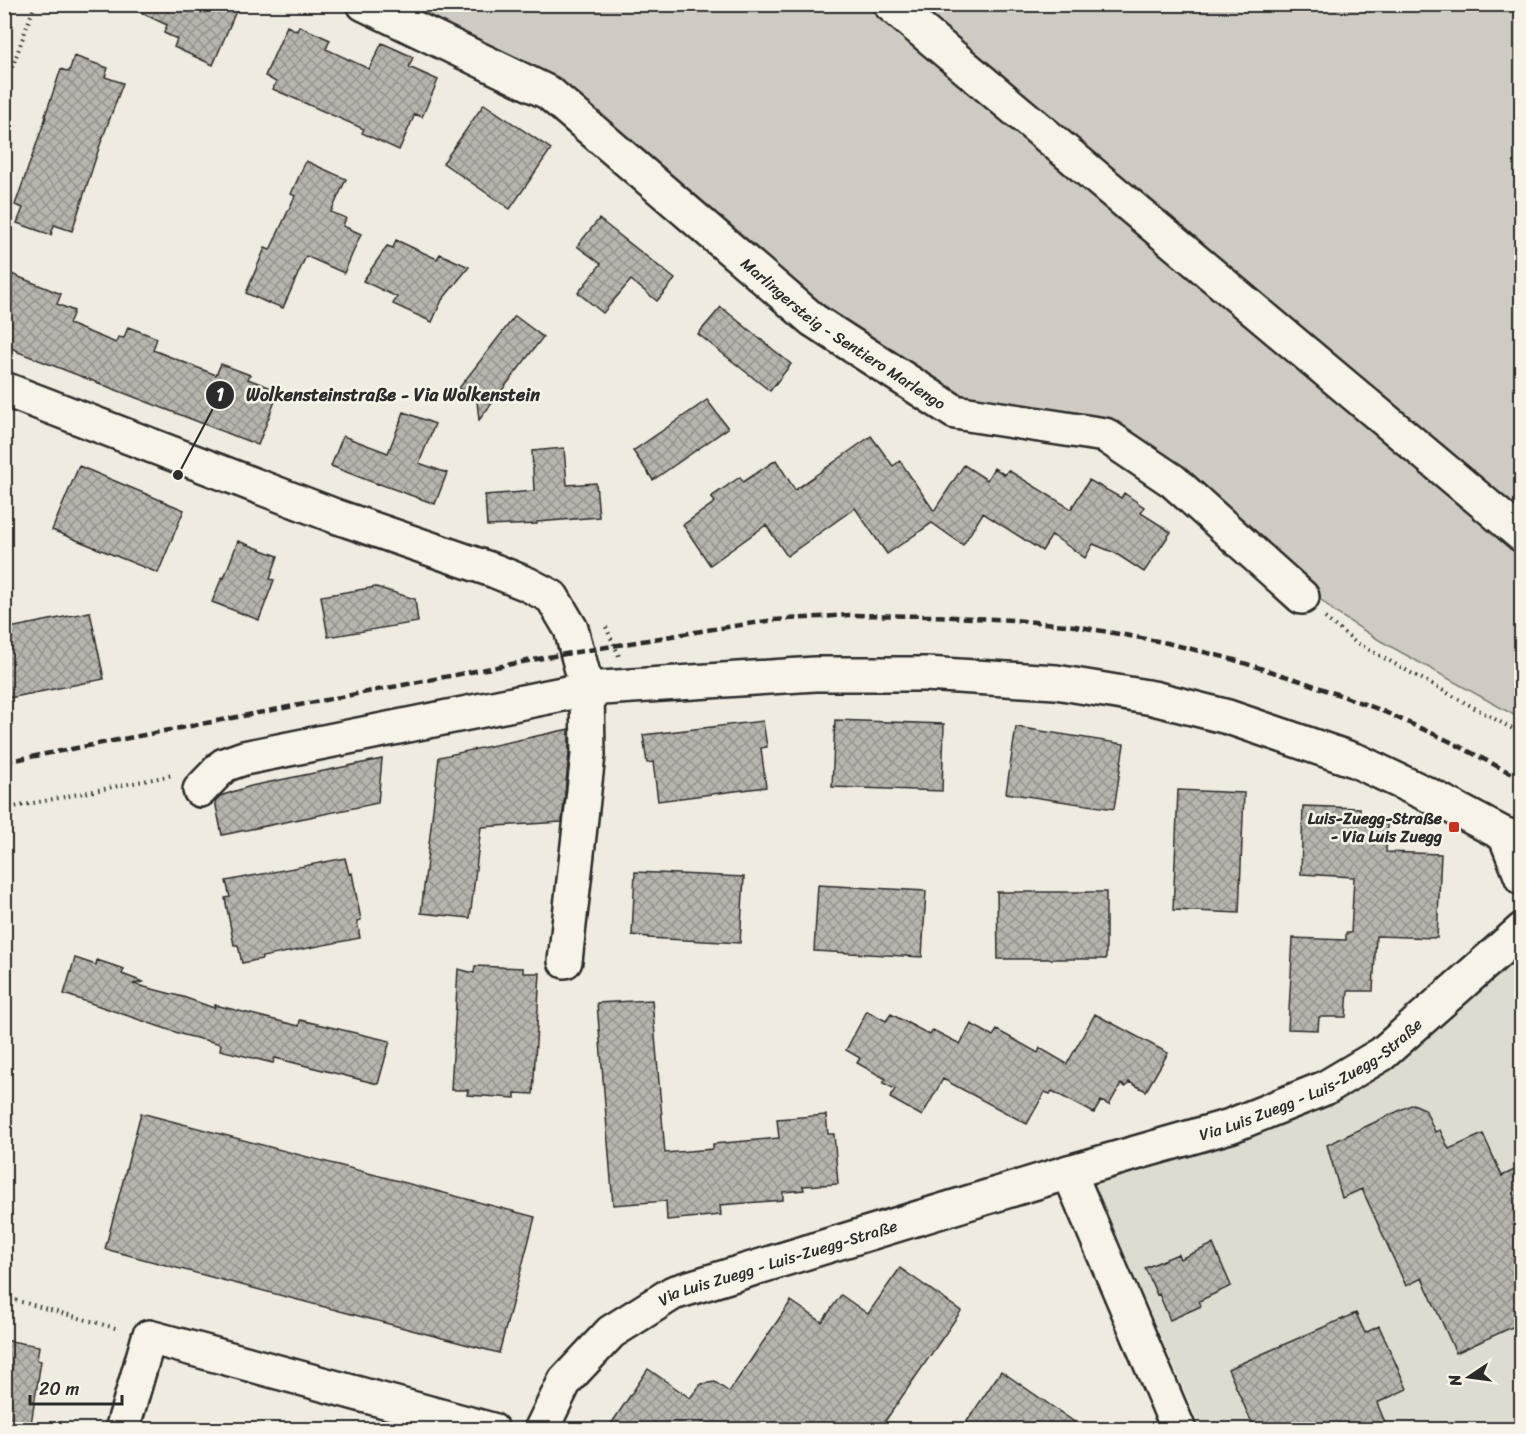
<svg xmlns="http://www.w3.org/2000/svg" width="1526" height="1434" font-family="Sriracha,sans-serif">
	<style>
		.built { fill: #dedbd1 }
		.garden { fill: #cfcbc2; stroke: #7d7b76; stroke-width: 1.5 }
		.building { fill: url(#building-cross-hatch); stroke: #2b2b2b; stroke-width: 1.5 }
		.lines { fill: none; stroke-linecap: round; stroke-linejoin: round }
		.minor-casing { stroke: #2b2b2b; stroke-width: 38 }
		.path { stroke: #2b2b2b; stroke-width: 4; stroke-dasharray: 1.5 4.5; stroke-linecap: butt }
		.minor { stroke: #f7f3e8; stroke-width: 33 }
		.rail { stroke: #2b2b2b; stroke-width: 4.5; stroke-dasharray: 9 4.5; stroke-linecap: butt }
		.poi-dot { fill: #c8321e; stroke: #f7f3e8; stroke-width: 2 }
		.labels { text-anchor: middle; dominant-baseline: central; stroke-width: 5; stroke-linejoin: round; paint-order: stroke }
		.street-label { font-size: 16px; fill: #2b2b2b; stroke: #f7f3e8 }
		.poi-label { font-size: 16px; font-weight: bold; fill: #2b2b2b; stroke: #f7f3e8; text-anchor: end }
		.leader { fill: none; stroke: #2b2b2b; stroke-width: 2 }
		.callout-dot { fill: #2b2b2b; stroke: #f7f3e8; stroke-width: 2 }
		.mark-label { font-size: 18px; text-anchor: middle; font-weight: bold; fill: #fff }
		.callout-label { font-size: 18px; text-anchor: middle; font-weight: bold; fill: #2b2b2b; stroke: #f7f3e8; stroke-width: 5; stroke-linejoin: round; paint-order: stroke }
	</style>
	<defs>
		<pattern id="building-cross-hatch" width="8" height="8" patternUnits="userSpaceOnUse" patternTransform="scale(1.5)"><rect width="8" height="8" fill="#b8b5ae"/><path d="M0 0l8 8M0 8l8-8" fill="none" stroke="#96938e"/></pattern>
	</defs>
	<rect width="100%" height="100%" fill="#efebe0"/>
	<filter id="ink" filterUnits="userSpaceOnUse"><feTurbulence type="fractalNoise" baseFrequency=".0167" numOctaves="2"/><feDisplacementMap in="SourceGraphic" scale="12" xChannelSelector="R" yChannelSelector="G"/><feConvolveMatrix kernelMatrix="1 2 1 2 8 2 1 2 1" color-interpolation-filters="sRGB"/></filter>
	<g filter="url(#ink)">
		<path class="built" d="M1521,959V1429H1201L1092,1179L1318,1111L1419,1038Z"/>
		<path class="garden" d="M400,5H1521V719L1379,640L1336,613L1156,451L966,401L826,312L543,72Z"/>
		<path class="building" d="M123,4H239L213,65L174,47L177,39L164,33L167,25Z
			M287,26L297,31L299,26L330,40L326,49L369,69L382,43L413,57L409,67L438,80L422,117L415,114L399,150L362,133L364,129L273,89L276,82L265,76Z
			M74,56L108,68L105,77L123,83L100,145L72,231L54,225L51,235L17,223L23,208L15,205L46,117L45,116L61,69L69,72Z
			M484,104L551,149L510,209L443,163Z
			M306,161L346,179L331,212L346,218L343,226L361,234L344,273L306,256L283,308L268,302V303L246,293L265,248L270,250L295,196L291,194Z
			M599,219L675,279L657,301L631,280L603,313L578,293L601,264L577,246Z
			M396,240L437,259L440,254L469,267L442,300L432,322L393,304L397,297L363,281L387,246L393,248Z
			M4,271L61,294L57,304L74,311L69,324L116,343L118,337L124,338L128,327L157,338L153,350L216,375L221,364L250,375L248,379L279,391L258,445L18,352V351L4,345Z
			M721,307L791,364L770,391L698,334Z
			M515,316L543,337L479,420L477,401L459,388Z
			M707,400L728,428L653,480L633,451Z
			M404,412L435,424L419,463L447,473L435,504L377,483V484L331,466L343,436L388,453Z
			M871,436L893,466L900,461L934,511L964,465L987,480L994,468L1005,475L1008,470L1071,509L1089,480L1121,498L1124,493L1144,507L1141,513L1171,532L1144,572L1115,553L1093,544L1085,558L1052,535L1042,551L983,513L963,545L932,523L887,554L855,508L787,556L766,525L710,565L683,525L715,502L711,497L740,477L743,482L776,460L795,490Z
			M564,448L567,485L596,483L599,517L537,522V524L487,526L485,495L534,491L532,451Z
			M79,466L184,510L158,573L52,530Z
			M238,541L278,556L270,579L274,580L259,620L212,602L222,577L224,578Z
			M376,587L415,599L418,622L328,637L321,596Z
			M90,612L104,679L4,699V629Z
			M835,720L944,724L942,791L832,787Z
			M763,721L767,747L761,748L766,787L658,801L653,762L647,763L643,735Z
			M1016,727L1124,744L1114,809L1006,793Z
			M569,729V754L562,822L481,827L470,918L421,913L439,757Z
			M382,759L378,803L222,835L215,801L220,796L251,786Z
			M1178,790L1244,793L1239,913L1173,910Z
			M1303,806L1360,808V823L1387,824L1386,852L1441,854L1437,938L1376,936L1373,991H1348L1346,1017H1319L1318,1030L1288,1029L1293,938L1346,940V933H1351L1354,877L1301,874Z
			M345,858L349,874L352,873L361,920L357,921L360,938L262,957V959L242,963L238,945H234L225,898L230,897L226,881Z
			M635,872L744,877L740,943L648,938V937L632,935Z
			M818,885L926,891L922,957L814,951Z
			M997,892H1106V959H998Z
			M75,958L96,965L97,960L124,969L122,974L143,982L133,984L183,997L214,1008L215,1005L299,1026L300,1020L390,1041L378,1084L275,1058L273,1063L220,1050L221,1044L184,1035L64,994Z
			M475,966L523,968V973H540L533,1094L515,1093V1098L467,1095L468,1090H451L458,969L474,973Z
			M652,1000L665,1153L713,1149V1144L779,1138L777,1119L826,1115L828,1134H834L838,1184L803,1186L804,1190L783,1192V1200L720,1205L721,1215L667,1220L666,1201L613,1205L597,1003Z
			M867,1011L886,1021L891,1014L930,1035L933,1030L960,1044L971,1024L993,1036L997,1030L1038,1053L1040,1048L1067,1064L1095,1014L1168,1053L1146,1091L1129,1082L1126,1087L1121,1084L1109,1105L1101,1101L1094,1113L1052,1091L1050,1094L1045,1092L1027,1124L943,1079L922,1116L890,1098L895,1089L883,1083L886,1079L857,1063L860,1058L846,1050Z
			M1413,1104L1425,1109L1435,1132L1440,1130L1449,1149L1483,1134L1502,1176L1521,1167V1323L1456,1353L1422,1278L1406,1286L1362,1189L1342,1198L1327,1145Z
			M141,1113L535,1217L499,1353L105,1249Z
			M1213,1244L1231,1286L1199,1301L1201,1306L1170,1320L1159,1294L1157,1295L1145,1268L1178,1254L1180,1259Z
			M900,1268L961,1311L879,1430H607L648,1369L690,1398L701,1384L715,1382L729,1392L791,1301L822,1322L841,1295L868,1314Z
			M1356,1313L1365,1333L1379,1326L1407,1389L1377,1403L1388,1430H1255L1228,1369Z
			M4,1340L39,1346L37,1360L41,1361L30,1430H4Z
			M1001,1371L1086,1430H961Z"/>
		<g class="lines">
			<defs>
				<g id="minor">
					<path id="s1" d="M364,4L549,93L813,320L955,412L1105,435L1173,481L1302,597"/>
					<path d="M890,4L1522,535"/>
					<path d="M4,389L335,516L495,571L527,584L552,597L571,629L587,689L588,755L565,961"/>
					<path d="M200,790L224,765L244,758L587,689L815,674H925L1056,682L1153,698L1228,717L1357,761L1437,799L1505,835L1522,839"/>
					<path d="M1505,835L1522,878"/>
					<path d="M1069,1172L1179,1430"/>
					<path d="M122,1430L149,1337L492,1430"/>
					<path id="s2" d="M541,1430L565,1381L611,1332L673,1293L1069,1172L1230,1126L1325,1088L1382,1054L1522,930"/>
				</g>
			</defs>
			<use href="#minor" class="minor-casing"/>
			<path class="path" d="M4,90L35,4
				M1325,618L1355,642L1522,734
				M606,627L619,656
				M4,809L173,775
				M4,1297L119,1329"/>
			<use href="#minor" class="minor"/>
			<path class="rail" d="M4,762L548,657L707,630L774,620L850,615L932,616L1014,620L1075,626L1163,642L1228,658L1301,681L1378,709L1449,741L1522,779"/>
		</g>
	</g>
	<rect class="poi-dot" x="1448" y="821" width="12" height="12" rx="3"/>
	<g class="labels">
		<g class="street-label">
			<text stroke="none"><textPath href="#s1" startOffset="586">Marlingersteig - Sentiero Marlengo</textPath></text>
			<text stroke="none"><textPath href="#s2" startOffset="870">Via Luis Zuegg - Luis-Zuegg-Straße</textPath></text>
			<text stroke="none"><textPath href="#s2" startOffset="304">Via Luis Zuegg - Luis-Zuegg-Straße</textPath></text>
		</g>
		<g class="poi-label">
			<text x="1442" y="818">Luis-Zuegg-Straße<tspan x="1442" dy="18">- Via Luis Zuegg</tspan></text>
		</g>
	</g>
	<path class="leader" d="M178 475L220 395"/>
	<g class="callout-dot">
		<circle cx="178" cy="475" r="6"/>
		<circle cx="220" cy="395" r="15"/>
	</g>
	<g class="mark-label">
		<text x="220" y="401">1</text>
	</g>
	<g class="callout-label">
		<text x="393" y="401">Wolkensteinstraße - Via Wolkenstein</text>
	</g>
	<rect width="1526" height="1434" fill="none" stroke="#f7f3e8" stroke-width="24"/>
	<rect x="12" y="12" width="1502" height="1410" fill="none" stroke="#2b2b2b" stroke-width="2" filter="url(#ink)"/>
	<g transform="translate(1469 1377) rotate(257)" stroke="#f7f3e8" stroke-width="4.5" paint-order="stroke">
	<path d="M0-4.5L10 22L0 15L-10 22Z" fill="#2b2b2b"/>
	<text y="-9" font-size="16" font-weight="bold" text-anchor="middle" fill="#2b2b2b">N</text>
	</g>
	<path d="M30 1395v9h92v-9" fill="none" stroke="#2b2b2b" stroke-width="3"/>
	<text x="39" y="1395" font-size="18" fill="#2b2b2b" stroke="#f7f3e8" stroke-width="4.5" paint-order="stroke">20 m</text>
</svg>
